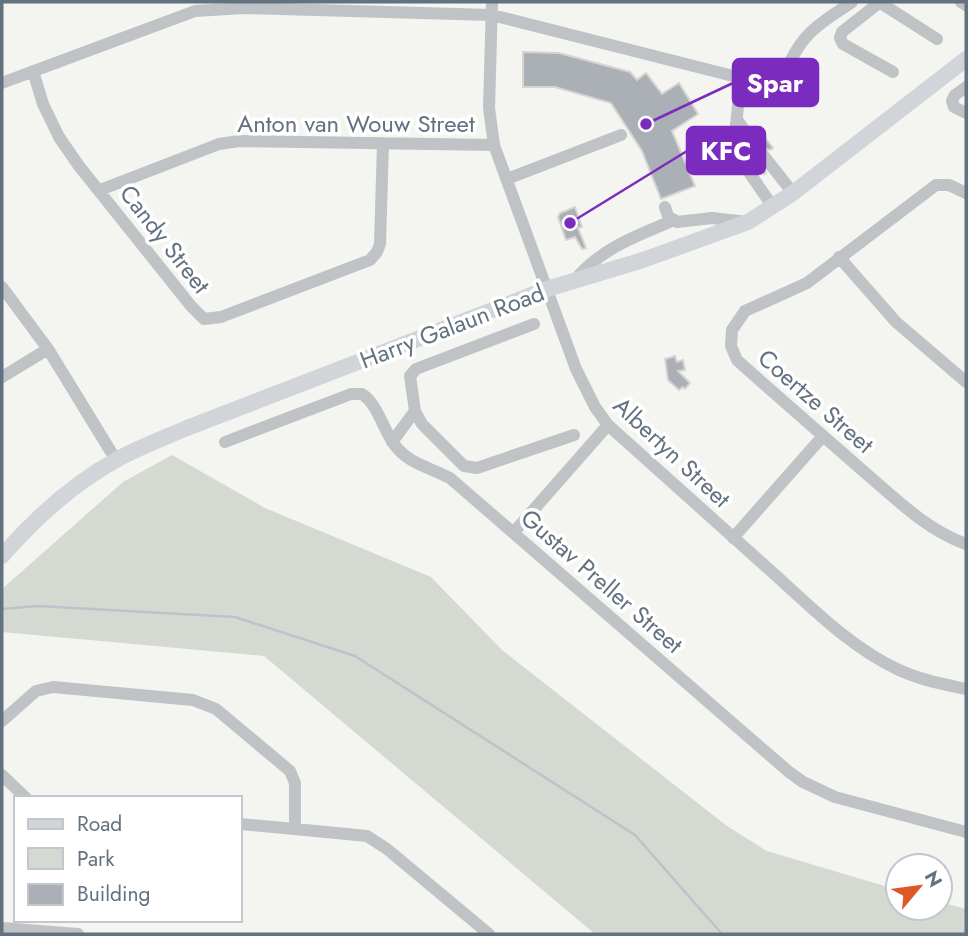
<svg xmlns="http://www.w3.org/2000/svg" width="968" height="936" font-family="Jost,sans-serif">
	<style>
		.green { fill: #d4dad1 }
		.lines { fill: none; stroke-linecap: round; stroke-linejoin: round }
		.stream { stroke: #bac4ca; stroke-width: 2.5 }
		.building { fill: #aab0b5; stroke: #d5d5d2; stroke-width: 2 }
		.minor-tunnel { stroke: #d0d4d4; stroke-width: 12; stroke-dasharray: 12 6; stroke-linecap: butt }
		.minor { stroke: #bfc3c6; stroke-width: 12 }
		.major { stroke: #d1d5da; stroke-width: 16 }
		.labels { text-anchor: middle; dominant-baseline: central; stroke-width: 7; stroke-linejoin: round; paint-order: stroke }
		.street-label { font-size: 24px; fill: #637280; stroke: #fff }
		.leader { fill: none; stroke: #7b2cbf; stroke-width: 2.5 }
		.callout-dot { fill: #7b2cbf; stroke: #fff; stroke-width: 2.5 }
		.callout { fill: #7b2cbf; stroke: #7b2cbf; stroke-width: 2.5 }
		.callout-label { font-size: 26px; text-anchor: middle; font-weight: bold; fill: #fff }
	</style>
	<rect width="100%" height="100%" fill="#f4f4f0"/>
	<path class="green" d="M172,455L265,508L431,577L502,650L727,826L767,851L898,890V908H940V902L966,909V934H595L264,656L2,632V589L123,482Z"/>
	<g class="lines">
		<path class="stream" d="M2,609L38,606L235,617L355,656L635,835L722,934"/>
	</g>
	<path class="building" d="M523,52L559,53L630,72L637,80L646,73L662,94L679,83L698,114L672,131L695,186L661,199L642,151L611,103L555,87H523Z
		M759,130L773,148L770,150L761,147L755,152L756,160L766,172L764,174L748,155L743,144L750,147L756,145L759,138L757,132Z
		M575,207L582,227L578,228L586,248L582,249L575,237L566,240L558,217L560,213Z
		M675,356L677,362L683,360L685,370L678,371L690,383L685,389L683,387L679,390L668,380L665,359Z"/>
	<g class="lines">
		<path class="minor-tunnel" d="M750,138L763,155"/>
		<path class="minor" d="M492,2L489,108L494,145L576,369L595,407L608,425C662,474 717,523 772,572C811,607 851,648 899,670C921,680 943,684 966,689
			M879,2L937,39
			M880,2L842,32L840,38L843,44L893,72
			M961,2L966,5
			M33,71L43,104L59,137L79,166L191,306L204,319L221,317L370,260L377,252L380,244L383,143
			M741,78L734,144L742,162L773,207
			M2,83L195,11L244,8L492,15L741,78C796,88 780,64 808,35C820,22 838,12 852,2
			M966,87L955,95L952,101L954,107L966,113
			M738,121L750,138
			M763,155L793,193
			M507,179L621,135
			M100,190L219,144L239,141L494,145
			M966,193L949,185H936L807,283L745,311L732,330L731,346L737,360C778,397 820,433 862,470C895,498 925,529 966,544
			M665,207L668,216L677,222L712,218L747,222
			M839,257L896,322L966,382
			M575,280C600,249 636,236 672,221
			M2,287L48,349L116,460
			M534,324L416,369L410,376L415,411L422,424L464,466L477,468L574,435
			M2,377L48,349
			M225,442L351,394H362C380,406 383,433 398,449C411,464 433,469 450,478L789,772L803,782L835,797L966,832
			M392,442L415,411
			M514,532L608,425
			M733,538L823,436
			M2,721L36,691L53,687L193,700L216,709L290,771L295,783V829L240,824
			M2,775L26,798
			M295,829L367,836L387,849L489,934
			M2,928L78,934"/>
		<path class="major" d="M2,556C36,517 72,484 118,459C140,447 164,438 187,428L547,289L643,260L748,222L793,193L966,59"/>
	</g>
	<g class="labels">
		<g class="street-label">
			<text x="356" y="123">Anton van Wouw Street</text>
			<text transform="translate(165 239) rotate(52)">Candy Street</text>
			<text transform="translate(452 326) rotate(-21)">Harry Galaun Road</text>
			<text transform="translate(816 401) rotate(41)">Coertze Street</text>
			<text transform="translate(672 452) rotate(43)">Albertyn Street</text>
			<text transform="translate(602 581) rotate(41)">Gustav Preller Street</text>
		</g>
	</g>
	<path class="leader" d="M646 124L733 83M570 223L687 151"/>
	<g class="callout-dot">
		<circle cx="646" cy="124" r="7"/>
		<circle cx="570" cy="223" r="7"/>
	</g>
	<g class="callout">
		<rect x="733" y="59" width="85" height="47" rx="7"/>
		<rect x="687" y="127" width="78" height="47" rx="7"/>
	</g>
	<g class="callout-label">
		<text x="775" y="92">Spar</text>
		<text x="726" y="160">KFC</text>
	</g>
	<rect width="968" height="936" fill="none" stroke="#637280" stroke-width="7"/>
	<rect x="14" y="796" width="228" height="126" fill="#ffffff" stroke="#c1c7cc" stroke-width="2"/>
	<rect x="28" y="819" width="35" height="10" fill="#d1d5da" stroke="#c1c7cc" stroke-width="2"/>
	<text x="77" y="831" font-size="21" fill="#637280">Road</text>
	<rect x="28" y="848" width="35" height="21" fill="#d4dad1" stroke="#c1c7cc" stroke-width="2"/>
	<text x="77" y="866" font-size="21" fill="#637280">Park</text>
	<rect x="28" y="884" width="35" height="21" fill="#aab0b5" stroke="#c1c7cc" stroke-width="2"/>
	<text x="77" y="901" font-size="21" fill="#637280">Building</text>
	<g transform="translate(919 887) rotate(61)"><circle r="33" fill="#ffffff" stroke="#c1c7cc" stroke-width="2"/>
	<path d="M0-5L12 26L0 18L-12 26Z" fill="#de5726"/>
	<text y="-10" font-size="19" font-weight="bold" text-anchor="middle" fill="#637280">N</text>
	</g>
</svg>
